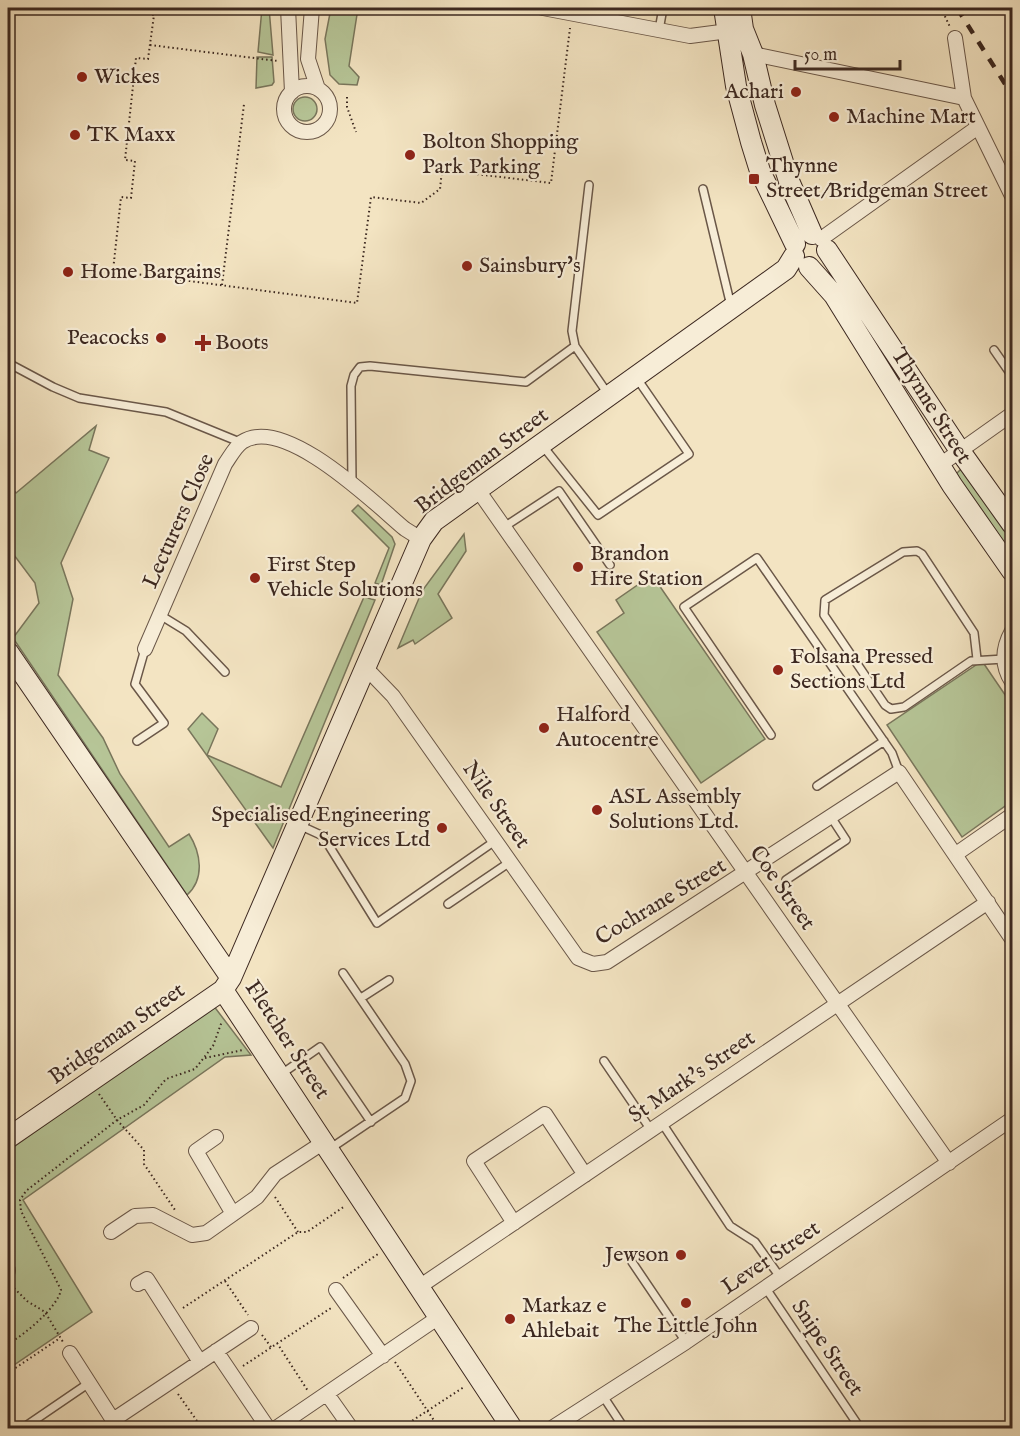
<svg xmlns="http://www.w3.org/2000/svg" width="1020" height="1436" font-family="'IM FELL English',serif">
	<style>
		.green { fill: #b6c597; stroke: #79765c; stroke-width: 1.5 }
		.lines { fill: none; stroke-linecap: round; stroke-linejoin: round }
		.lane-casing { stroke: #6a5748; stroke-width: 10 }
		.street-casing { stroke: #6a5748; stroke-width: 16 }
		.secondary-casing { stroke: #3c2820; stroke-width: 22 }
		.path { stroke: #3c2820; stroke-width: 2; stroke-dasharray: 1.5 3; stroke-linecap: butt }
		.lane { stroke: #f7edd7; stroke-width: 7 }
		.street { stroke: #f7edd7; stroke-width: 14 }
		.secondary { stroke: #f7edd7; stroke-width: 20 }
		.rail { stroke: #3c2820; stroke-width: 4.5; stroke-dasharray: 10 10; stroke-linecap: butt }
		.poi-dot { fill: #8f2418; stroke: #f7edd7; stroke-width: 2 }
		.labels { text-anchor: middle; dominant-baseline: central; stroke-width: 4.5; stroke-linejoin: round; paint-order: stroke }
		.poi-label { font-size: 22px; fill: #3c2820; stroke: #f7edd7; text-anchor: start }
		.street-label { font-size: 22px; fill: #3c2820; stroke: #f7edd7 }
	</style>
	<rect width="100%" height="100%" fill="#f3e4c2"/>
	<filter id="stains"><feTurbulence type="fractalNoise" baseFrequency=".00333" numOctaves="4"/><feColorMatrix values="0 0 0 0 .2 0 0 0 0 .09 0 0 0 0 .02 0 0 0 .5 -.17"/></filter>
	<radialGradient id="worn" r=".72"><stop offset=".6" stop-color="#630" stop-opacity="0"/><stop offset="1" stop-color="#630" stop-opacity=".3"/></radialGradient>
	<path class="green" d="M262,8H269L273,55L258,52Z
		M331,8H358L349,66L359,77L357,85L339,84L330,75L325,39Z
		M257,57H272L274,82L272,85L256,88Z
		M293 109a12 12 0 1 1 24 0a12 12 0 1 1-24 0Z
		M96,426L89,450L109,458L61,563L73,599L58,675L103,738L120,774L169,847L189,834C201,853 205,879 187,895L13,638L39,603L35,583L8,547V483L16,493Z
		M960,470H966L1012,539V560L956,474Z
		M358,505L392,537L395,544L381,585L375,583L389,548L352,511Z
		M464,534L466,551L438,594L452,618L415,644L413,640L398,648L422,591Z
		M652,575L765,739L701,783L597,632L624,613L616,600Z
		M364,597L375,600L273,848L188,729L202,713L218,729L207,755L281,787Z
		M982,661L1012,705V801L962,837L887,725Z
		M213,1005L251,1055L225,1057L23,1200L92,1312L8,1369V1151Z"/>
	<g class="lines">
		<defs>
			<path id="lane" d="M659,30L663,8
				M589,185L572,331L575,346L608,394
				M703,189L731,306
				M994,350L1012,376
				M8,363L53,387L79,398L166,412L242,443
				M542,445L598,515L689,454L636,377
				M352,482L351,386L354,375L360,367L370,366L526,382L575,346
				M504,527L559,491L610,565
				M160,615L186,631L225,672
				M977,659L974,633L922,554L917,551L903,552L825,600L824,615L885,705L891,709L904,707L971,661L1004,659
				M771,735L684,607L757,558L892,753L899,772
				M137,741L164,723L135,684L145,649
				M817,786L884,741
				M299,825L323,836L377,923L495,841
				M786,880L846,840L831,817
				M448,904L510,862
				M361,998L389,980
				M604,1061L651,1130
				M280,1075L320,1047L371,1122
				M662,1123L730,1226L755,1242L780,1277
				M331,1148L405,1098L411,1081L405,1064L343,973
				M632,1262L686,1342
				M765,1287L860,1428
				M603,1396L624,1428
				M23,1428L89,1383"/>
			<path id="street" d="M288,8L292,92
				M312,8L308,59L318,89
				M543,8L690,36L736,30
				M955,38L964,98L1012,196
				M753,54L964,98
				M284 109a23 23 0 1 1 46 0a23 23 0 1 1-46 0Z
				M821,239L978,127
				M940,465L1012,414
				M478,490L949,1163
				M1012,631C1002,649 1001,665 1012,682
				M145,649L225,464C230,457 235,447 242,442C284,414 374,503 405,529L421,539
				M365,667L393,696L578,958L593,964L607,962L899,772L1012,939
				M956,854L1012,815
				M216,1137L196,1151L233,1214
				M514,1223L474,1161L545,1114L585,1175
				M111,1232L135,1216L153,1215L192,1235L206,1233L257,1197L275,1174L324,1142
				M8,1270V1271
				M138,1284L147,1279L200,1362
				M419,1287L988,902
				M336,1290L383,1356
				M216,1351L268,1428
				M70,1353L118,1428
				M327,1394L351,1428
				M113,1420L251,1328
				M276,1428L439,1317
				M552,1428L686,1342L1012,1119"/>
			<path id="secondary" d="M724,8L736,86L751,142L760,171L795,244
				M740,8L743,29L753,54L765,105L789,181L812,234
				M827,250L960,451L1012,524
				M809,267L834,295L952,485L1012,571
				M8,652L231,978
				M223,990L512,1428
				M8,1138L223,990L231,978L421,539L434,521L786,269L794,256"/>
		</defs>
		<use href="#lane" class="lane-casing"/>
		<use href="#street" class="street-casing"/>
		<use href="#secondary" class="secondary-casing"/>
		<path class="path" d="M145,8L144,13L154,15L148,59L136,58L125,160L135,161L131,198L121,197L113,271L357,303L371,197L421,203L440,189L442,170L551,183L570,28
			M468,8L487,10V8
			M941,8L950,27
			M150,45L278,61
			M347,97V107L356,132
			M222,285L244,104
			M205,1058L243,1050
			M99,1094L117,1120L144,1150V1164L175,1210
			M275,1197L298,1232
			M343,1278L378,1254
			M225,1281L248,1315
			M11,1285L27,1301L45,1312L63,1342
			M183,1308L298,1232H307L345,1206
			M262,1335L271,1347
			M277,1343L308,1391
			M8,1344C24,1335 57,1308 61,1290L21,1211L20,1200L26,1191L117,1120L144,1105L166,1079L195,1069L213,1046L222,1021
			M395,1362L439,1428
			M243,1366L331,1308
			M8,1373L60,1338
			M178,1394L202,1428
			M401,1428L464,1387"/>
		<use href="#lane" class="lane"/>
		<use href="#street" class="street"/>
		<use href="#secondary" class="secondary"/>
		<path class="rail" d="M957,8L1012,95"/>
	</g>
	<g class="poi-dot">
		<circle cx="82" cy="77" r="6"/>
		<circle cx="796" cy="92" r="6"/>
		<circle cx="834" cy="117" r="6"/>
		<circle cx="75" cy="135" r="6"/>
		<circle cx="410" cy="155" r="6"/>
		<rect x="748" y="173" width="12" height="12" rx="3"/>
		<circle cx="467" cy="266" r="6"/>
		<circle cx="68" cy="272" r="6"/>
		<circle cx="161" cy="338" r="6"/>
		<path d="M200 334h6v6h6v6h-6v6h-6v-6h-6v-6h6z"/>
		<circle cx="578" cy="567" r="6"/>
		<circle cx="255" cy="578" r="6"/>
		<circle cx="778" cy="670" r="6"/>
		<circle cx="544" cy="728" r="6"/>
		<circle cx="597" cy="810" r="6"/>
		<circle cx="442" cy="828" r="6"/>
		<circle cx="681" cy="1255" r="6"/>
		<circle cx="686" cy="1303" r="6"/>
		<circle cx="510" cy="1319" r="6"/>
	</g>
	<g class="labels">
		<g class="poi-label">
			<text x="94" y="77">Wickes</text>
			<text x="784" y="92" text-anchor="end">Achari</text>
			<text x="846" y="117">Machine Mart</text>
			<text x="87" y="135">TK Maxx</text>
			<text x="422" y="142">Bolton Shopping<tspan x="422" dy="25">Park Parking</tspan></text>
			<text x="766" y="166">Thynne<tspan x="766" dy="25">Street/Bridgeman Street</tspan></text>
			<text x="479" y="266">Sainsbury's</text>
			<text x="80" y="272">Home Bargains</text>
			<text x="149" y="338" text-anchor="end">Peacocks</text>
			<text x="215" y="343">Boots</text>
			<text x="590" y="554">Brandon<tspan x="590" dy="25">Hire Station</tspan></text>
			<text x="267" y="565">First Step<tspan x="267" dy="25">Vehicle Solutions</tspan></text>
			<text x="790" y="657">Folsana Pressed<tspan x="790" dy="25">Sections Ltd</tspan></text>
			<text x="556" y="715">Halford<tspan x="556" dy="25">Autocentre</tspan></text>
			<text x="609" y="797">ASL Assembly<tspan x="609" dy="25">Solutions Ltd.</tspan></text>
			<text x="430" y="815" text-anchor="end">Specialised Engineering<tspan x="430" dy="25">Services Ltd</tspan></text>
			<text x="669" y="1255" text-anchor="end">Jewson</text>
			<text x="522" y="1306">Markaz e<tspan x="522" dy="25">Ahlebait</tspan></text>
			<text x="686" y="1326" text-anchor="middle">The Little John</text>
		</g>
		<g class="street-label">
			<text transform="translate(931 406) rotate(58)">Thynne Street</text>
			<text transform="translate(482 461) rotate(-37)">Bridgeman Street</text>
			<text transform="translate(179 521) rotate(-66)">Lecturers Close</text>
			<text transform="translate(496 805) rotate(55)">Nile Street</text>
			<text transform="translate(782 888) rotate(55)">Coe Street</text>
			<text transform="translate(661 902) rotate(-31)">Cochrane Street</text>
			<text transform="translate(117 1034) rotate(-35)">Bridgeman Street</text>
			<text transform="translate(287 1040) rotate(57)">Fletcher Street</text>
			<text transform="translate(692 1077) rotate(-34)">St Mark's Street</text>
			<text transform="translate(771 1258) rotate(-34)">Lever Street</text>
			<text transform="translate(827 1348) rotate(56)">Snipe Street</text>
		</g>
	</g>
	<rect width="1020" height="1436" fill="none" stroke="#f3e4c2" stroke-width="30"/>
	<rect x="9" y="9" width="1002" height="1418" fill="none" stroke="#3c2820" stroke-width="3"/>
	<rect x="15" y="15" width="990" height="1406" fill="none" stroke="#3c2820" stroke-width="1.5"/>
	<path d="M795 60v9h105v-9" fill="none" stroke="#3c2820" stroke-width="3"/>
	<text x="804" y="60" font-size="18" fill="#3c2820" stroke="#f7edd7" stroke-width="4.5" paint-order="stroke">50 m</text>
	<rect width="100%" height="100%" filter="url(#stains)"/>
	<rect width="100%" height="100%" fill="url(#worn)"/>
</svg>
